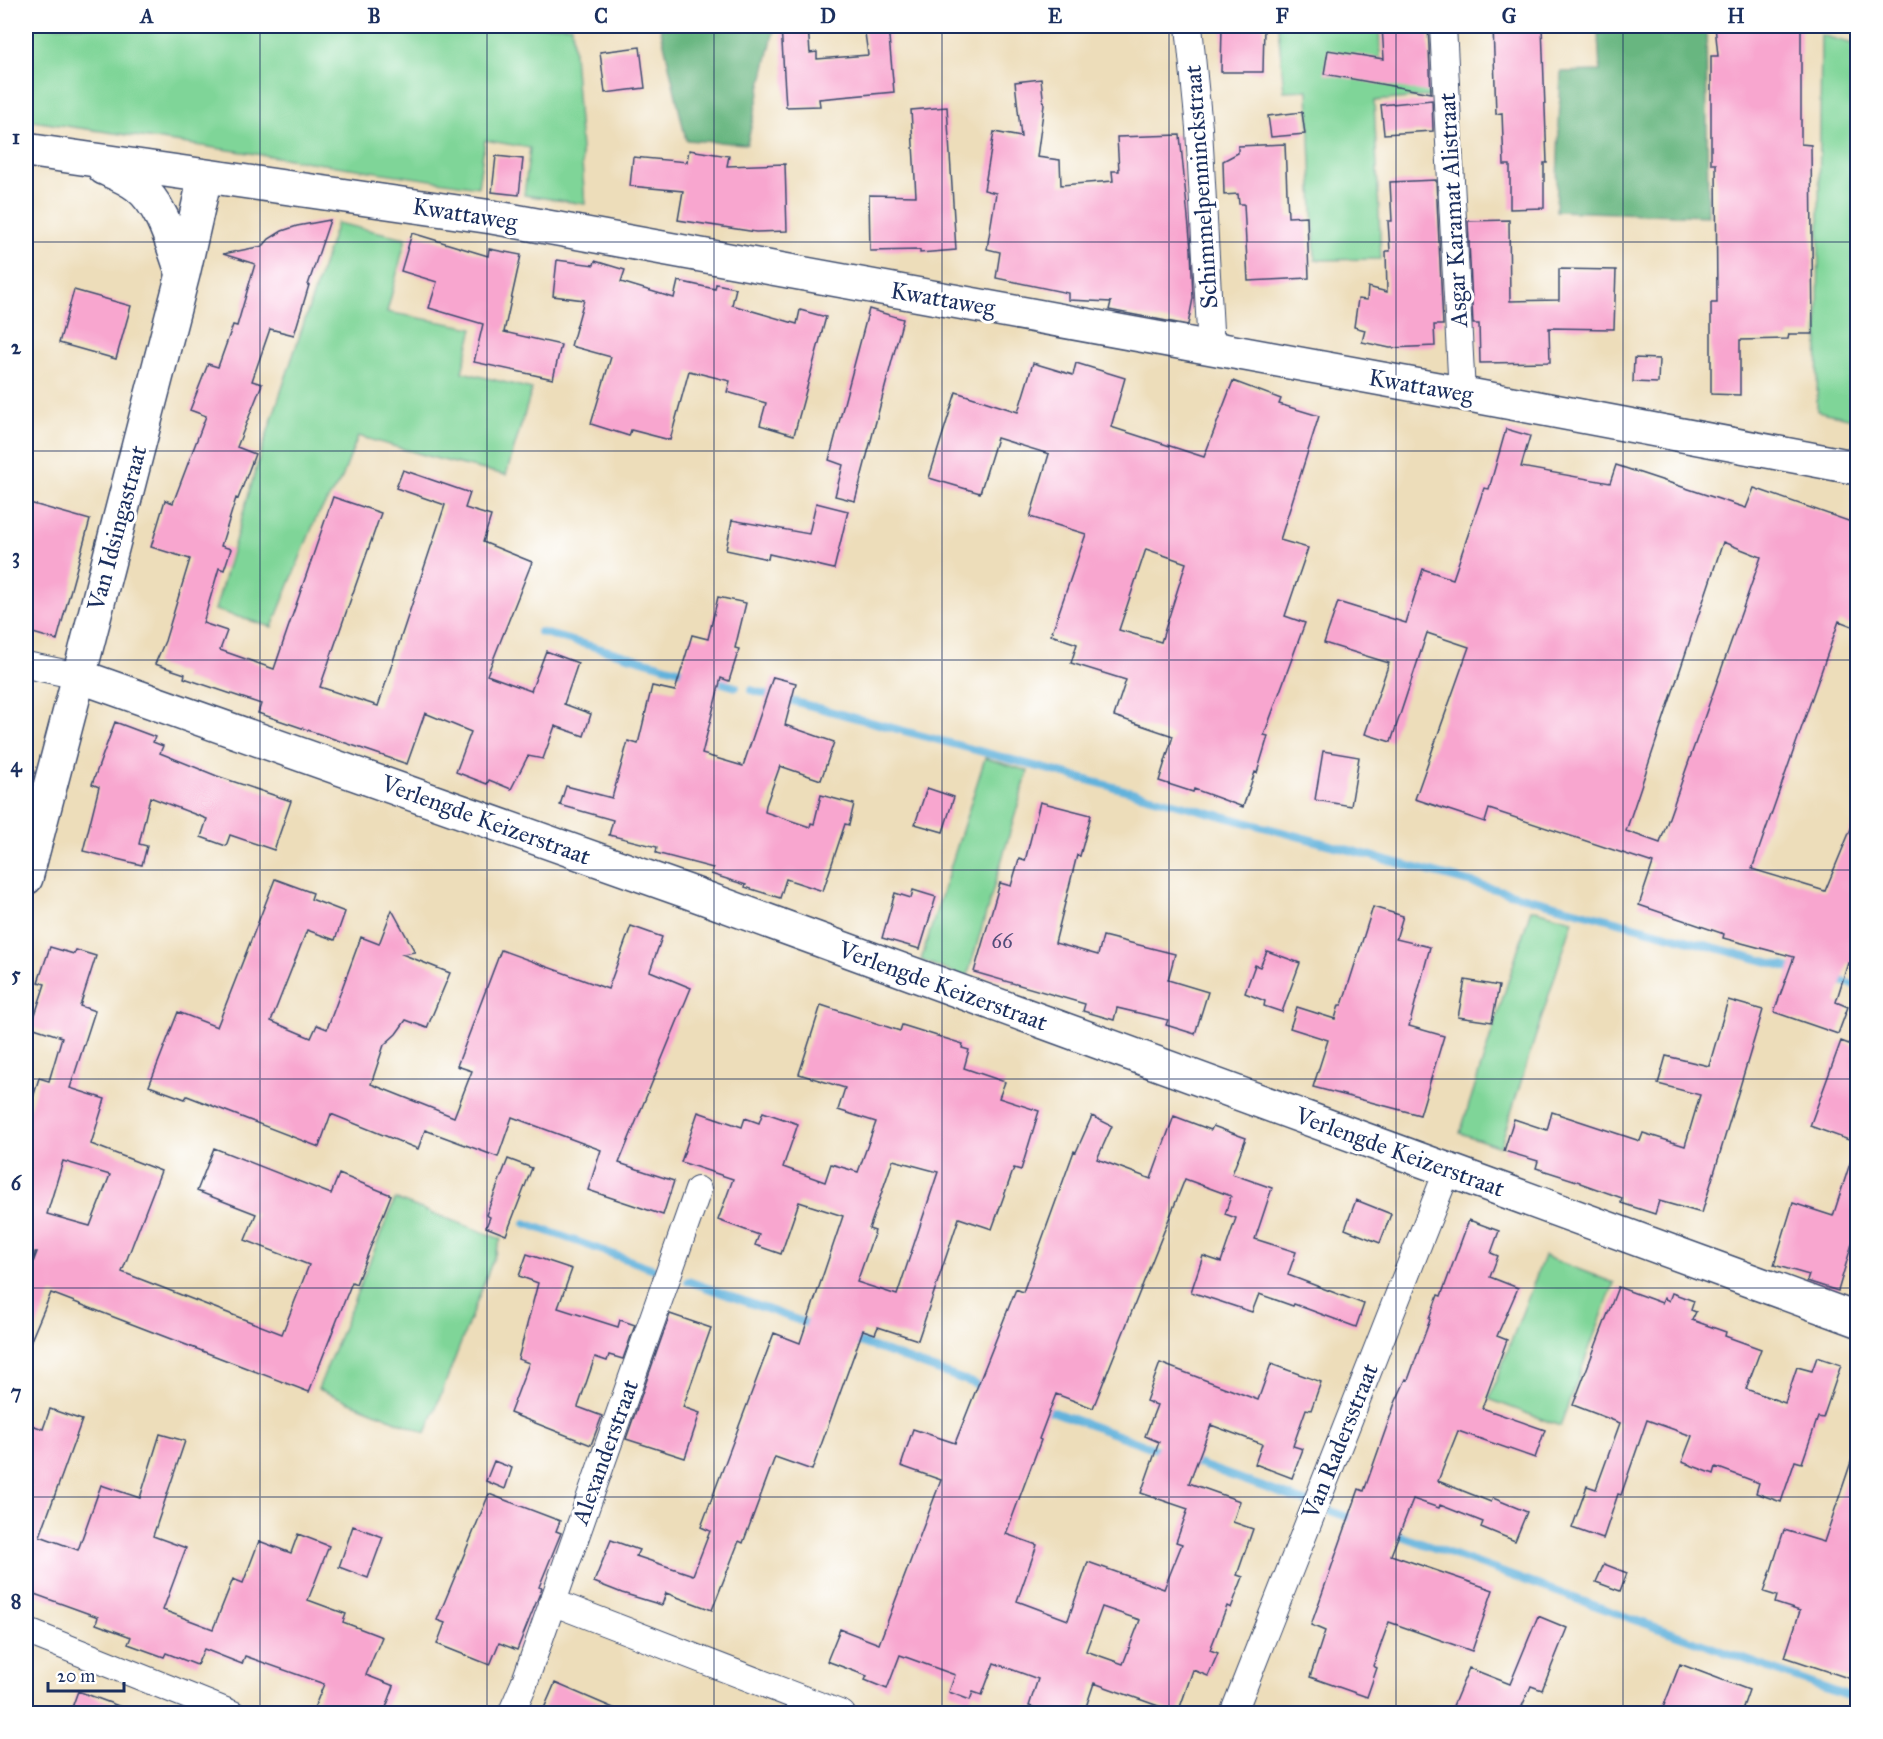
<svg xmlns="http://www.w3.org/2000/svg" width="1883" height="1739" font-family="'IM FELL Great Primer',serif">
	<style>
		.green { fill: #7fd598; stroke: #4d827b; stroke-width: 1.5 }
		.forest { fill: #67b680; stroke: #41726f; stroke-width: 1.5 }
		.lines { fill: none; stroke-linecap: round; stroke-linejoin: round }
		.stream { stroke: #62b2dc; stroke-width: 8 }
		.building { fill: #f8a6cf; fill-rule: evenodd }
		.minor-casing { stroke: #3a496c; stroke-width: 28 }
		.secondary-casing { stroke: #3a496c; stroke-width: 36 }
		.primary-casing { stroke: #3a496c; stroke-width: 36 }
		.minor { stroke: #fff; stroke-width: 26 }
		.secondary { stroke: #fff; stroke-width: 33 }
		.primary { stroke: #fff; stroke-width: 33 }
		.grid { fill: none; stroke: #1b2f5e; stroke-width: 1.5; stroke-opacity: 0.55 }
		.labels { text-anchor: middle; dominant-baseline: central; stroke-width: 6; stroke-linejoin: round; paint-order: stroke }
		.number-label { font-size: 21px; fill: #524d7a }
		.street-label { font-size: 24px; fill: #1b2f5e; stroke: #fff }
		.neatline { fill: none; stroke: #1b2f5e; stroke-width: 2 }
		.grid-label { font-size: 20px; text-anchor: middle; font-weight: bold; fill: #1b2f5e }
	</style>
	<rect width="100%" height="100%" fill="#fff"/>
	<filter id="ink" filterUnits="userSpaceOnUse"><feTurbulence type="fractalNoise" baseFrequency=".0167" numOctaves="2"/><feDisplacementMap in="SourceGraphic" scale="12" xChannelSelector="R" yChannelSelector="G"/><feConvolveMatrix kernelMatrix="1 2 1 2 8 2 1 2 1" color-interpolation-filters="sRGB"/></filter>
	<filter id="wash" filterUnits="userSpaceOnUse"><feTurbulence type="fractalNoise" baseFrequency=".008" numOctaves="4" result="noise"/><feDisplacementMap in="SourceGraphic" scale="24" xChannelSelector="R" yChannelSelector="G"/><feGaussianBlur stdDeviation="1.35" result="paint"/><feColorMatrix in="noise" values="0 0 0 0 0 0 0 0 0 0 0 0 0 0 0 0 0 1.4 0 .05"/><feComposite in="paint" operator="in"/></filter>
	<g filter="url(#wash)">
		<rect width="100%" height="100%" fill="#edddba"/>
		<path class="green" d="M26,26H572L585,204L524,195L530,148L485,140L478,187L26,120Z
			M1278,26H1379L1381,76L1431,75L1433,96L1374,101L1381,259L1315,260L1308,90L1284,91Z
			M1821,35L1857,45V420L1817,411Z
			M337,223L406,238L387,312L473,328L462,372L532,389L506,475L438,459L358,436L342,478L316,518L272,627L215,610L260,455Z
			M985,758L1028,771L967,978L921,960Z
			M1531,909L1573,920L1500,1147L1460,1133Z
			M395,1199L501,1239L426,1433L318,1389Z
			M1544,1256L1614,1283L1560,1426L1489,1399Z"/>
		<path class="forest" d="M660,26H775L747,144L686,140Z
			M1640,26H1706L1708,216L1556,211L1561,72L1600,71L1598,33L1640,27Z"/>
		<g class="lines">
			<path class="stream" d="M540,632L689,673
				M712,680L736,687
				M751,690L1798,970
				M1833,979L1858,986
				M525,1223L657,1270
				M688,1281L814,1326
				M851,1339L986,1388
				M1040,1407L1164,1452
				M1187,1460L1356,1520
				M1390,1532L1858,1700"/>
		</g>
		<g id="blocks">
			<path class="building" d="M781,26H808L810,53L817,52V59L868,55L864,26H888L894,92L819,99L820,106L786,107Z
				M1222,26H1264L1263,72H1221Z
				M1382,26H1428L1431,93L1324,74L1328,50L1384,59Z
				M1493,26H1542L1547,163H1544V208L1510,209V165H1504L1502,113L1496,114Z
				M1715,26H1801V144L1811,145L1813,334H1789L1788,339L1740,340V395L1711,394V303H1717L1716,164H1711V56H1718Z
				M640,47L645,88L605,93L600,52Z
				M1041,79L1044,105L1037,157L1060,160L1061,185L1113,181L1112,171H1119L1117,137L1180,135L1191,249L1193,298L1188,325L1109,310L1111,302L1068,300V293L996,278L1000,252L987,249L996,193L984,190L994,132L1021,137L1015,82Z
				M1432,100L1433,131L1384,134L1381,105Z
				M947,107L956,250L920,253V250L870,251L869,195L916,196L911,110Z
				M1302,112L1305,134L1271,137L1268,116Z
				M1285,144L1288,217L1307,216L1309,278L1248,281L1244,204H1239L1238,194L1224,195L1223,161L1238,153V146Z
				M689,150L729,156L727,166L785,164L787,231L756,232L678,220L683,191L630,186L633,157L687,162Z
				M496,156L523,159L519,195L492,192Z
				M1436,180L1443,325H1434L1435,346L1390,348L1362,342L1365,330L1354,327L1358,299L1367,300L1368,287L1387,292L1386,251H1390L1388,221H1392L1390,182Z
				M330,220L308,285H309L294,335L270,329L252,381L262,384L237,447L255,454L238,499L236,498L221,546L231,549L224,570L219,568L203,623L227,631L220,650L274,669L333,497L381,513L320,687L378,706L445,505L396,488L403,470L470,493L465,508L491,516L483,542L532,562L487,675L531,691L546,651L578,663L564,704L591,714L584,736L555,726L543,759L528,756L511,789L489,780L487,784L456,772L471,732L425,713L407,764L258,713L261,704L184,678L185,674L155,664L165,641L190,559L151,547L165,500L173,503L206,416L190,410L208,364L218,367L233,325L237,326L255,264L223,254L263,246L269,239L282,231L297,226Z
				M1509,220L1510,301L1559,300V269L1616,270L1614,329L1549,328L1550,362L1480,363L1479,324H1473L1468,221Z
				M412,233L488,256L489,249L521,255L504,332L561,345L553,379L474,362L483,324L429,308L437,282L401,271Z
				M557,260L594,265L595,261L625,270L621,282L674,298L678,281L715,289L716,284L736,288L732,305L797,324L800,310L826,317L794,435L760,425L766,403L727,392L730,381L689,371L670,440L631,430L629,436L591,424L611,357L571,346L584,300L553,296Z
				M74,290L131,306L116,359L59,343Z
				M869,309L903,319L855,501L835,496L843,465L829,460Z
				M1634,358L1659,359L1658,383L1633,382Z
				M1033,363L1073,375L1076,363L1125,378L1111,427L1204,457L1233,381L1281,399L1279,404L1319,416L1280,540L1308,548L1285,616L1305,623L1264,735L1268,736L1257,773L1255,772L1243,807L1194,789L1193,792L1159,781L1173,736L1114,716L1126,680L1071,663L1077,644L1051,635L1086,534L1030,517L1049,454L997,438L980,493L929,478L956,392L1018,412ZM1146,549L1186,563L1161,642L1119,630Z
				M1506,429L1530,436L1521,467L1610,483L1616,465L1746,508L1754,488L1857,524V628L1839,621L1752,869L1825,891L1857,814V966L1848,963L1836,1002L1848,1007L1838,1034L1774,1012L1794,957L1723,938L1724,934L1639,905L1653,863L1489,809L1485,822L1415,799L1469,647L1427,633L1391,742L1365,734L1389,663L1324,643L1338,602L1406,623L1423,569L1453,579L1484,488L1489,489ZM1723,542L1761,557L1660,843L1626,831Z
				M26,502L90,520L57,640L26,631Z
				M816,503L848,511L834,569L769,554L768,559L726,550L732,520L809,534Z
				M718,597L746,603L735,648L739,649L729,681L721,678L702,754L743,766L773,677L796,683L785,725L834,742L821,780L780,766L766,805L765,812L810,827L811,823L814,824L821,795L854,804L849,825L845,824L823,891L786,879L780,898L745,887L746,885L711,874L713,868L656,853L657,847L609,835L613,820L560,805L566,786L612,798L628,741L638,744L652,686L675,691L692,635L708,639Z
				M115,722L155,737L153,742L163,746L160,753L217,776L291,801L274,850L230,835L226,846L201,837L207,819L150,797L139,844L147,846L142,865L83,851L99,787L92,784Z
				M1323,751L1359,757L1351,806L1315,800Z
				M927,788L954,797L943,832L915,824Z
				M1040,802L1091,815L1080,856L1077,855L1055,943L1098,955L1103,936L1175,954L1168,980L1208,992L1195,1034L1166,1025L1168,1020L1117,1008L1114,1020L1083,1011L1085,1004L974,972L1000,883L1011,886L1019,859L1025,861Z
				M275,879L313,893L311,899L345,912L335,940L307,930L271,1021L311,1038L317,1025L327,1029L361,937L379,944L392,910L415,952L402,954L450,973L427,1028L406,1020L396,1034L384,1045L371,1084L454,1117L472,1071L457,1066L501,950L608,989L631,926L662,937L650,971L691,988L619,1163L674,1181L663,1215L588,1190L601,1150L512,1117L498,1157L425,1130L418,1149L331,1114L319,1147L187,1096L185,1099L149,1086L178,1012L217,1027Z
				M913,890L936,897L920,949L882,938L895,893L911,898Z
				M1373,907L1403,916L1396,939L1430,947L1409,1026L1444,1036L1420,1115L1313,1087L1328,1040L1290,1028L1297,1007L1335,1019L1339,1005H1342Z
				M50,947L74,954L76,950L96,956L80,1006L95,1011L70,1088L105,1099L91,1144L161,1171L122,1272L282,1334L309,1265L245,1240L256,1214L197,1191L214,1148L331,1194L339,1174L391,1195L356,1284L352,1282L309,1392L51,1293L26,1352V1281L37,1252H35L31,1267H26V1121L39,1078L49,1081L62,1037L31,1027L45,984L38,982ZM63,1161L110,1175L90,1226L47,1214Z
				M1267,951L1300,963L1282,1012L1264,1006L1265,1001L1245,993L1255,965L1260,967Z
				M1465,980L1499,986L1492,1022L1458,1017Z
				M1728,1000L1763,1010L1702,1213L1659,1201L1655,1214L1621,1203L1622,1198L1580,1183V1182L1536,1168L1538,1161L1504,1151L1514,1119L1547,1130L1552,1112L1640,1141L1643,1133L1685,1146L1700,1095L1658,1084L1666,1056L1709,1066Z
				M821,1005L900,1031L902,1025L963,1044L962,1048L969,1050L964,1068L1005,1082L999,1098L1039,1111L1021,1170L1014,1168L992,1229L959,1218L918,1340L878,1327L875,1334L863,1330L812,1470L775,1457L743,1543L739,1541L712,1610L666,1593L662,1605L622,1593L594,1582L611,1540L639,1550L636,1556L693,1575L710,1531L701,1527L774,1333L800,1343L843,1216L799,1202L781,1254L755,1245L759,1235L718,1220L733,1179L681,1162L698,1112L742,1127L745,1118L759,1123L763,1112L798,1124L783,1167L825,1182L831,1164L858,1172L876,1122L838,1110L845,1088L799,1074ZM893,1160L938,1172L897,1295L857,1282L875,1231L869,1229Z
				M1841,1041L1857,1047V1143L1810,1126Z
				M1092,1116L1112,1126L1097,1159L1151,1179L1174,1116L1211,1130L1213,1126L1246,1138L1232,1174L1272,1188L1255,1239L1296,1252L1288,1275L1364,1304L1356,1327L1294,1304L1293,1306L1259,1294L1252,1312L1191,1292L1203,1256L1221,1262L1236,1218L1225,1214L1231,1196L1185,1179L1093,1408L1056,1394L1039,1439L1041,1440L1006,1534L1037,1545L1017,1601L1068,1620L1088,1562L1164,1589L1182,1544L1176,1542L1188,1509L1141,1493L1159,1442L1145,1436L1157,1405L1146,1401L1160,1363L1258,1400L1271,1364L1321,1382L1311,1410L1306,1409L1293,1446L1303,1449L1292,1478L1255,1464L1262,1444L1211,1425L1189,1483L1240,1501L1233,1522L1253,1529L1237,1575L1243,1577L1231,1608L1227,1606L1210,1650L1218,1653L1208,1676L1193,1670L1178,1713L1094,1683L1084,1713H1052L1029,1706L1038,1679L994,1663L982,1695L973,1692L970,1700L949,1692L955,1675L900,1655L887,1689L865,1680L867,1676L827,1661L840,1629L879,1644L941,1480L901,1466L913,1429L955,1443L1016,1289L1023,1292L1074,1151L1076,1152ZM1102,1607L1140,1620L1123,1664L1086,1651Z
				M1853,1154H1857V1227L1838,1291L1807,1281L1809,1275L1774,1265L1793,1203L1833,1216Z
				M508,1159L532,1168L506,1235L486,1227L490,1217L486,1215Z
				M1356,1200L1391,1214L1380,1243L1345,1229Z
				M1469,1220L1499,1231L1491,1253L1498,1256L1490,1277L1518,1288L1497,1336L1507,1340L1482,1408L1545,1430L1535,1458L1458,1431L1438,1481L1491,1502L1493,1498L1527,1512L1515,1541L1481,1527L1483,1522L1440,1505L1439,1508L1413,1499L1391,1555L1493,1590L1472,1651L1389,1622L1373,1666L1377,1668L1367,1697L1310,1677L1325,1631L1311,1625L1359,1489L1364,1491L1395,1403L1406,1379L1408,1380L1427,1328L1430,1320L1429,1319L1438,1295L1441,1296Z
				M527,1254L572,1269L558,1308L618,1327L620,1320L635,1325L623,1359L609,1355L607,1361L595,1357L578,1407L602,1416L591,1445L510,1413L529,1363L518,1359L538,1283L519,1276Z
				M1618,1287L1662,1303L1664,1298L1669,1301L1672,1293L1694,1301L1691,1310L1696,1312L1692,1320L1726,1332L1725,1336L1761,1349L1746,1389L1785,1403L1797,1367L1812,1371L1817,1357L1841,1365L1823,1418L1818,1417L1802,1463L1795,1461L1781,1502L1756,1493L1759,1483L1716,1467L1714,1474L1682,1462L1692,1436L1647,1420L1621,1495L1618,1494L1603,1539L1572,1528L1587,1486L1596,1489L1620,1423L1573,1405Z
				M670,1314L711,1328L683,1407L700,1413L685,1458L626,1439Z
				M50,1409L82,1420L40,1536L78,1550L101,1485L140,1498L160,1434L185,1441L153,1536L186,1548L163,1610L213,1629L233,1579L243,1583L259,1541L291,1553L298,1534L329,1546L308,1600L346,1614L343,1622L382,1637L366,1675L394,1686L384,1713H312L324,1684L245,1656L242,1664L204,1649L197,1665L166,1653L164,1657L128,1644L131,1637L96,1624L98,1617L26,1591V1423L43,1429Z
				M1854,1453H1857V1681L1785,1657L1800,1611L1775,1603L1777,1596L1764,1592L1784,1530L1824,1542Z
				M494,1461L512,1468L505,1489L486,1481Z
				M489,1494L560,1521L556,1531L561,1533L539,1587L542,1588L517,1650L499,1643L490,1665L437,1644L445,1623L437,1620Z
				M353,1526L383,1537L368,1578L339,1567Z
				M1604,1564L1627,1573L1620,1591L1596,1582Z
				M1538,1616L1567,1628L1542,1690L1531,1686L1519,1713H1450L1469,1668L1510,1684Z
				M1680,1664L1749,1690L1741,1713H1661Z
				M555,1683L625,1713H542Z
				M78,1691L132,1711L131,1713H70Z"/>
		</g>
	</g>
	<g filter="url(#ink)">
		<use href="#blocks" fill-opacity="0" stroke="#3a496c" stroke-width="1.5"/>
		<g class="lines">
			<defs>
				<path id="minor" d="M1189,26L1199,128L1211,349
					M1443,26L1462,394
					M26,665L79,676
					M552,1602L842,1714
					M26,1631L233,1714
					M511,1714L524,1684L698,1190
					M1233,1714L1448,1169"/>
				<path id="secondary" d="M26,878L79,676"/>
				<path id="primary" d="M26,150L492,217L1448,391L1858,468
					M104,168C115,173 128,178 138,186C164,207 172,245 183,274
					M205,177L183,274L79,676L686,891L1858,1320"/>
			</defs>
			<use href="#minor" class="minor-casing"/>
			<use href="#secondary" class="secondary-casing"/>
			<use href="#primary" class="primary-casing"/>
			<use href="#minor" class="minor"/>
			<use href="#secondary" class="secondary"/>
			<use href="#primary" class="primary"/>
		</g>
	</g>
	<path class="grid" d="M260,26V1714M487,26V1714M714,26V1714M942,26V1714M1169,26V1714M1396,26V1714M1623,26V1714M26,242H1858M26,451H1858M26,660H1858M26,870H1858M26,1079H1858M26,1288H1858M26,1497H1858"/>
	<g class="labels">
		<g class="number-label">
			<text x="1002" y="941">66</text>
		</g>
		<g class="street-label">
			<text transform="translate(1201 187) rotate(-94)">Schimmelpenninckstraat</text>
			<text transform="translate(1453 210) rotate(-93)">Asgar Karamat Alistraat</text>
			<text transform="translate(465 214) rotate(9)">Kwattaweg</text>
			<text transform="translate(943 299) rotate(10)">Kwattaweg</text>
			<text transform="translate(1421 386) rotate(10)">Kwattaweg</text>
			<text transform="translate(117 528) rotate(-75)">Van Idsingastraat</text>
			<text transform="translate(486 820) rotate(20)">Verlengde Keizerstraat</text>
			<text transform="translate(943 986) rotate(20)">Verlengde Keizerstraat</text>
			<text transform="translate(1400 1152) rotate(20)">Verlengde Keizerstraat</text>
			<text transform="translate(1340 1441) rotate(-68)">Van Radersstraat</text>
			<text transform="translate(605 1452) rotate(-70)">Alexanderstraat</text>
		</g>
	</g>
	<rect width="1883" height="1739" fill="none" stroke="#fff" stroke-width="66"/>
	<path d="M48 1682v9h76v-9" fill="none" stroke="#1b2f5e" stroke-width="3"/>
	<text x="57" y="1682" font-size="18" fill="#1b2f5e" stroke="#ffffff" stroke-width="4.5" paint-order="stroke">20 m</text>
	<rect x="33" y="33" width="1817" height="1673" class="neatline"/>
	<g class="grid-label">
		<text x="147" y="23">A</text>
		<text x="374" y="23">B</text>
		<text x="601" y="23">C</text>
		<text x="828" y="23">D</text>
		<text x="1055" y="23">E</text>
		<text x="1282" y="23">F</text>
		<text x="1509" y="23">G</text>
		<text x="1736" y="23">H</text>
		<text x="16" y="144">1</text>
		<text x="16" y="354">2</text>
		<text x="16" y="563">3</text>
		<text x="16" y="772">4</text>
		<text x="16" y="981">5</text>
		<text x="16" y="1190">6</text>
		<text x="16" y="1399">7</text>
		<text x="16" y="1608">8</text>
	</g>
</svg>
